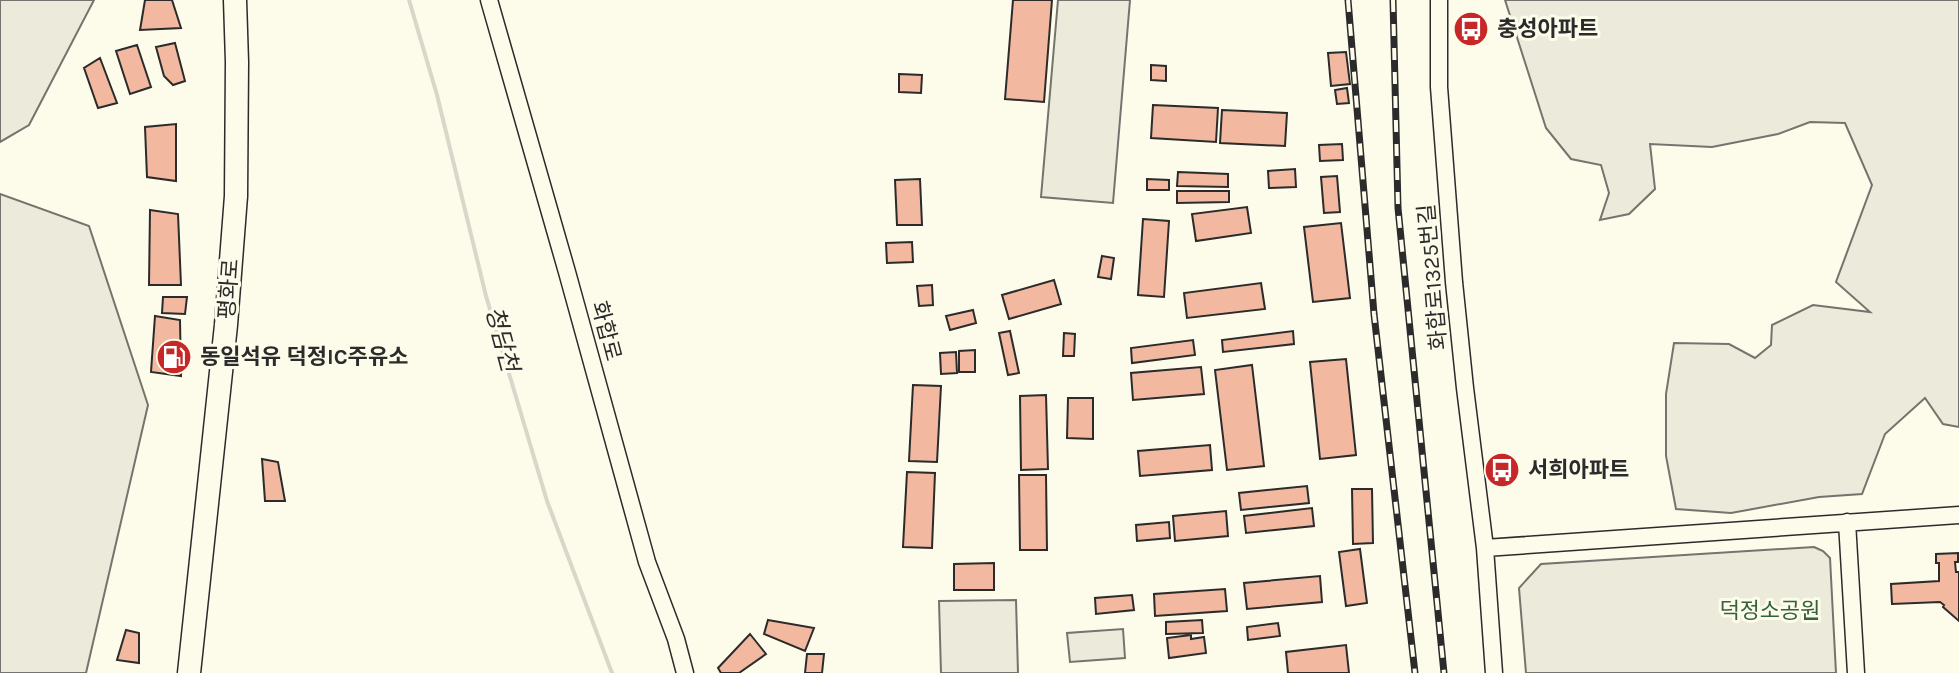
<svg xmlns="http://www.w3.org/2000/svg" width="1959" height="673" font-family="Karla,'Noto Sans KR',sans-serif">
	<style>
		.green { fill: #ecebdb; stroke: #74746e; stroke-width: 2 }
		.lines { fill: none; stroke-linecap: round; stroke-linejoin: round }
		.stream { stroke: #d8d7c9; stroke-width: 4 }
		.building { fill: #f2b8a0; stroke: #2b2b2b; stroke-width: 2 }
		.minor-casing { stroke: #2b2b2b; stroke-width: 19 }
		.major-casing { stroke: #2b2b2b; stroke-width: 25 }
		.minor { stroke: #fdfbea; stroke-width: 16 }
		.major { stroke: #fdfbea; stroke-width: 22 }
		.rail-casing { stroke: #2b2b2b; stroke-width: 7 }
		.rail { stroke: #fdfbea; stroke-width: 4; stroke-dasharray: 12; stroke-linecap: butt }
		.labels { text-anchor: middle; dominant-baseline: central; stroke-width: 6; stroke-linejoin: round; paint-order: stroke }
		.poi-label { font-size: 22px; font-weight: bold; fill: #2b2b2b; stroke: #fdfbea; text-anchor: start }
		.street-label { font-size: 22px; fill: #2b2b2b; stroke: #fdfbea }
		.park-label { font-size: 22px; fill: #34623c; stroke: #fdfbea }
		.water-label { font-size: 24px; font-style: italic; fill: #2b2b2b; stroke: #fdfbea }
	</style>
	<rect width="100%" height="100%" fill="#fdfbea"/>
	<path class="green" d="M0,0H94L29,125L0,142Z
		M1058,0H1130L1113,203L1041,197Z
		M1505,0H1959V427L1943,424L1925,398L1885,434L1862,494L1819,497L1731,513L1676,509L1666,456V394L1674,343L1729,344L1755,358L1771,345L1772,325L1813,305L1870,312L1836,282L1872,185L1845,123L1810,122L1778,134L1712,147L1650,144L1655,189L1629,214L1600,220L1609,193L1601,165L1571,159L1546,128Z
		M0,194L89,226L148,405L86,673H0Z
		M1814,547L1823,551L1830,558L1836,673H1526L1519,588L1541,564Z
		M1016,600L1018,673H941L939,601Z
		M1123,629L1125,658L1070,662L1067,633Z"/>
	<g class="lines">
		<path class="stream" d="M409,0L437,95L486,296L547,501L612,673"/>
	</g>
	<path class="building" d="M145,0H172L181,28L140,30Z
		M1013,0H1052L1044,102L1005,99Z
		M175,43L185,81L173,85L164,76L156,47Z
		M137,45L151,87L130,94L116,51Z
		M1346,52L1350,84L1331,86L1328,53Z
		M100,58L117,103L98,108L84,68Z
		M1151,65L1166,66V81L1151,80Z
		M899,74L922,75L921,93L899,92Z
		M1347,88L1349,103L1337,104L1335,90Z
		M1153,105L1218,108L1216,142L1151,138Z
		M1222,110L1287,113L1285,146L1220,143Z
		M176,124V181L147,177L145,127Z
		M1342,144L1343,160L1320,161L1319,145Z
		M1295,169L1296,187L1269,188L1268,171Z
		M1178,172L1228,174V187L1177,186Z
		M1337,176L1340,212L1324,213L1321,177Z
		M920,179L922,225H897L895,180Z
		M1147,179L1169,180V190H1147Z
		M1177,191H1229V202L1177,203Z
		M1247,207L1251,233L1196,241L1192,214Z
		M150,210L178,214L181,285H149Z
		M1143,219L1169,221L1164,297L1138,295Z
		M1341,223L1350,298L1313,302L1304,227Z
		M912,242L913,262L887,263L886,243Z
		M1102,256L1114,258L1111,279L1098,277Z
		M1054,280L1061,304L1009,319L1002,295Z
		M1261,283L1265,309L1187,318L1184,293Z
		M932,285L933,305L919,306L917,286Z
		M163,297H187L185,314L162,313Z
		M973,310L976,323L950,330L946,316Z
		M155,316L180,320L181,376L151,372Z
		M1010,331L1019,373L1008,375L999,333Z
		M1293,331L1294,344L1223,352L1222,340Z
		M1064,333L1075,334L1074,356H1063Z
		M1193,340L1195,355L1132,363L1131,348Z
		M975,350V372H959V351Z
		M956,352L957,373L941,374L940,353Z
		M1346,359L1356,455L1320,459L1310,362Z
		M1252,365L1264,466L1227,470L1215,370Z
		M1201,367L1204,394L1133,400L1131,373Z
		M913,385L941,386L937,462L909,461Z
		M1046,395L1048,469L1021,470L1020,396Z
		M1068,398H1093V439L1067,438Z
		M1210,445L1212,470L1140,476L1138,451Z
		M262,459L278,462L285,501H265Z
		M907,472L935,473L932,548L903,547Z
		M1019,475H1046L1047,550H1020Z
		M1307,486L1309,503L1241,510L1239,493Z
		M1352,489H1372L1373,543L1353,544Z
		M1312,508L1314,526L1246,533L1244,516Z
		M1226,511L1228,536L1175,541L1173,516Z
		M1169,522L1170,538L1137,541L1136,525Z
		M1360,549L1367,603L1346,606L1339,552Z
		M1958,553V562H1955L1956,572H1959V621L1943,607L1944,605L1940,602L1892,604L1891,584L1939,581V563H1936V554Z
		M994,563V590H954V564Z
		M1320,576L1322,602L1247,609L1244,583Z
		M1225,589L1227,611L1155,616L1154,594Z
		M1132,595L1134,610L1096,614L1095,598Z
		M768,620L814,628L805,651L764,634Z
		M1202,620L1203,633L1166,634V622Z
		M1278,623L1280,636L1248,640L1247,627Z
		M126,630L139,633V663L117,660Z
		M750,634L766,654L739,673H721L718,668Z
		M1191,635V639L1204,637L1206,653L1169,658L1167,638Z
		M1346,645L1349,673H1288L1286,652Z
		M807,654H824L822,673H805Z"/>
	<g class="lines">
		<defs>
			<path id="minor" d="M489,0L567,272L647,562L676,639L685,673
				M1439,0V87L1454,282L1465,388L1485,548L1494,673
				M1847,522L1856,673
				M1485,548L1959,515"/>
			<path id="major" d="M189,673L226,325L236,196L237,62L235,0"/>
		</defs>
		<use href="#minor" class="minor-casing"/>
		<use href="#major" class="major-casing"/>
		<use href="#minor" class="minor"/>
		<use href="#major" class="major"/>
		<defs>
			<path id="rail" d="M1348,0L1374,314L1415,673
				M1393,0L1398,208L1444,673"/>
		</defs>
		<use href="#rail" class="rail-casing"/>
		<use href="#rail" class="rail"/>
	</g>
	<defs>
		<symbol id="bus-disc" viewBox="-11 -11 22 22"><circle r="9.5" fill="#c62828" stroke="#fdfbea"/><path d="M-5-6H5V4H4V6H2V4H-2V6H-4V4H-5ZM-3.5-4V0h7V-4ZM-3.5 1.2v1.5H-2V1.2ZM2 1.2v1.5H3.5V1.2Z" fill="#fff"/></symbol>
		<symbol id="fuel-disc" viewBox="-11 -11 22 22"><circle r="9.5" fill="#c62828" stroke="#fdfbea"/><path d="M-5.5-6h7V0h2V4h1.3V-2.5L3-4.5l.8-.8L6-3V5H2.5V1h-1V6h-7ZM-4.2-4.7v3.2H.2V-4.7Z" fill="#fff"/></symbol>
	</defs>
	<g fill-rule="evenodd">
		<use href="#bus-disc" x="1451" y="9" width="40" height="40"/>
		<use href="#fuel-disc" x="154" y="337" width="40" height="40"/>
		<use href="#bus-disc" x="1482" y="450" width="40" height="40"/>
	</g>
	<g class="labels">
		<g class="poi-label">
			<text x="1497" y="29">충성아파트</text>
			<text x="200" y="357">동일석유 덕정IC주유소</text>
			<text x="1528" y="470">서희아파트</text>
		</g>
		<g class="street-label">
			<text transform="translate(1433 277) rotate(-95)">화합로1325번길</text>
			<text transform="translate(229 289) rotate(-86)">평화로</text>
			<text transform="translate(606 331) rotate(75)">화합로</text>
		</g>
		<g class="park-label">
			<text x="1770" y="611">덕정소공원</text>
		</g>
		<g class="water-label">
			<text transform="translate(502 339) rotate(75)">청담천</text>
		</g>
	</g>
</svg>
